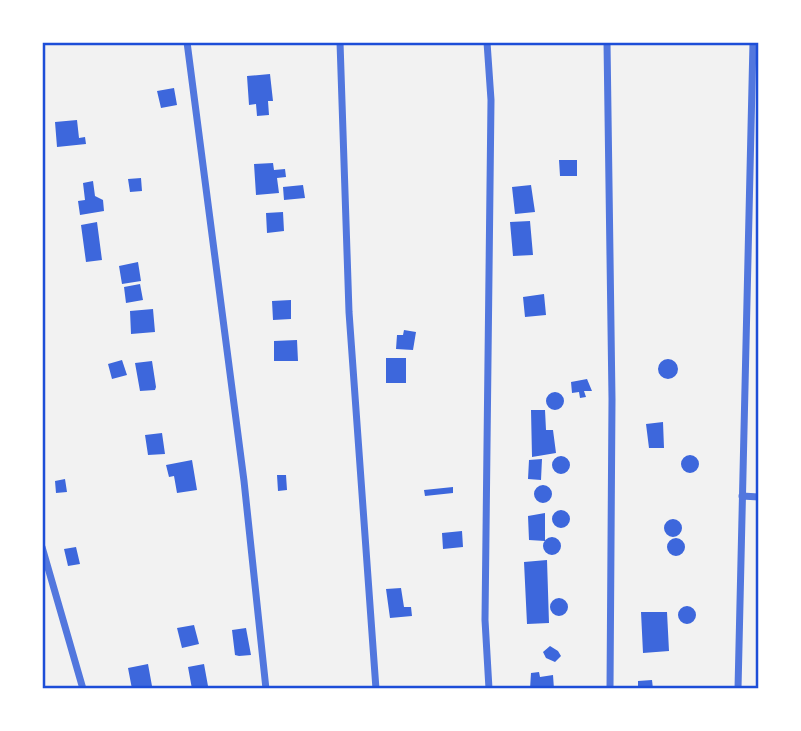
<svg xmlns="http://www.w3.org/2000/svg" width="801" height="731" font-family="Figtree,sans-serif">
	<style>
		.building { fill: #3d67dc }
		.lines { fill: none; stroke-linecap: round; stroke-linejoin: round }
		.minor { stroke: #5277de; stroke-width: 7 }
		.neatline { fill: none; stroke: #1d4ed8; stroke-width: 2.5 }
	</style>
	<rect width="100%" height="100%" fill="#f2f2f2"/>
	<path class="building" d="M270,74L273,101H268L269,115L257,116L256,104L249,105L247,76Z
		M174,88L177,105L161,108L157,91Z
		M77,120L79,138L85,137L86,144L57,147L55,122Z
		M559,160H577V176H560Z
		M273,163L274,170L285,169L286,177L277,178L279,193L256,195L254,164Z
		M141,178L142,191L130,192L128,179Z
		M93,181L95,196L103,200L104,211L80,215L78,201L85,200L83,183Z
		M303,185L305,198L284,200L283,187Z
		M531,185L535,212L515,214L512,187Z
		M283,212L284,231L267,233L266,213Z
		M530,221L533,255L513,256L510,222Z
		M97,222L102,260L86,262L81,225Z
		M138,262L141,281L122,284L119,266Z
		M140,284L143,300L126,303L124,287Z
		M544,294L546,315L525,317L523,297Z
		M291,300V319L273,320L272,301Z
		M153,309L155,332L131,334L130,311Z
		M404,330L416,332L413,350L396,349L397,335H403Z
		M297,340L298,361H274V341Z
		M386,358H406V383H386Z
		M658 369a10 10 0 1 1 20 0a10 10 0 1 1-20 0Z
		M122,360L127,375L112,379L108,364Z
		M152,361L156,387L155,390L140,391L135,363Z
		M587,379L592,391H584L586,397L580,398L579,392L572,393L571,382Z
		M546 401a9 9 0 1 1 18 0a9 9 0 1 1-18 0Z
		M531,410H545L546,430H553L556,453L532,457Z
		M663,422L664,448H649L646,424Z
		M162,433L165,454L148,455L145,435Z
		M681 464a9 9 0 1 1 18 0a9 9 0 1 1-18 0Z
		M552 465a9 9 0 1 1 18 0a9 9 0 1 1-18 0Z
		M542,459L541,480L528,479L529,460Z
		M192,460L197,490L177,493L174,476L169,477L166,465Z
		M277,475H286L287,490L278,491Z
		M65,479L67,492L56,493L55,481Z
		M534 494a9 9 0 1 1 18 0a9 9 0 1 1-18 0Z
		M453,487V493L425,496L424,490Z
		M552 519a9 9 0 1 1 18 0a9 9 0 1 1-18 0Z
		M545,513V541L529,540L528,516Z
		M664 528a9 9 0 1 1 18 0a9 9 0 1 1-18 0Z
		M462,531L463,547L443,549L442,533Z
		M543 546a9 9 0 1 1 18 0a9 9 0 1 1-18 0Z
		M667 547a9 9 0 1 1 18 0a9 9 0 1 1-18 0Z
		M76,547L80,564L68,566L64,549Z
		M547,560L549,623L527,624L524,562Z
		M401,588L404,607H411L412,616L390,618L386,589Z
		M550 607a9 9 0 1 1 18 0a9 9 0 1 1-18 0Z
		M678 615a9 9 0 1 1 18 0a9 9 0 1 1-18 0Z
		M641,612H667L669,651L643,653Z
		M194,625L199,644L182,648L177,628Z
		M246,628L251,655L239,656L235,655L232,630Z
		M550,646L558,651L561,656L555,662L546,658L543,652Z
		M148,664L152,686L132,689L128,668Z
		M204,664L208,686L192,689L188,667Z
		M539,672L540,677L553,675L554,689H530L531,673Z
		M652,680L653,689H638V681Z"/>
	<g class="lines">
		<path class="minor" d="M187,42L244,481L266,689
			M340,42L349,312L376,689
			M487,42L491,100L485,620L489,689
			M607,42L612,399L610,689
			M742,496L759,497
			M42,547L83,689
			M738,689L753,42"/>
	</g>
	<rect width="801" height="731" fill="none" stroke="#ffffff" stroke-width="88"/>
	<rect x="44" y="44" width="713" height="643" class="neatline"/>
</svg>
